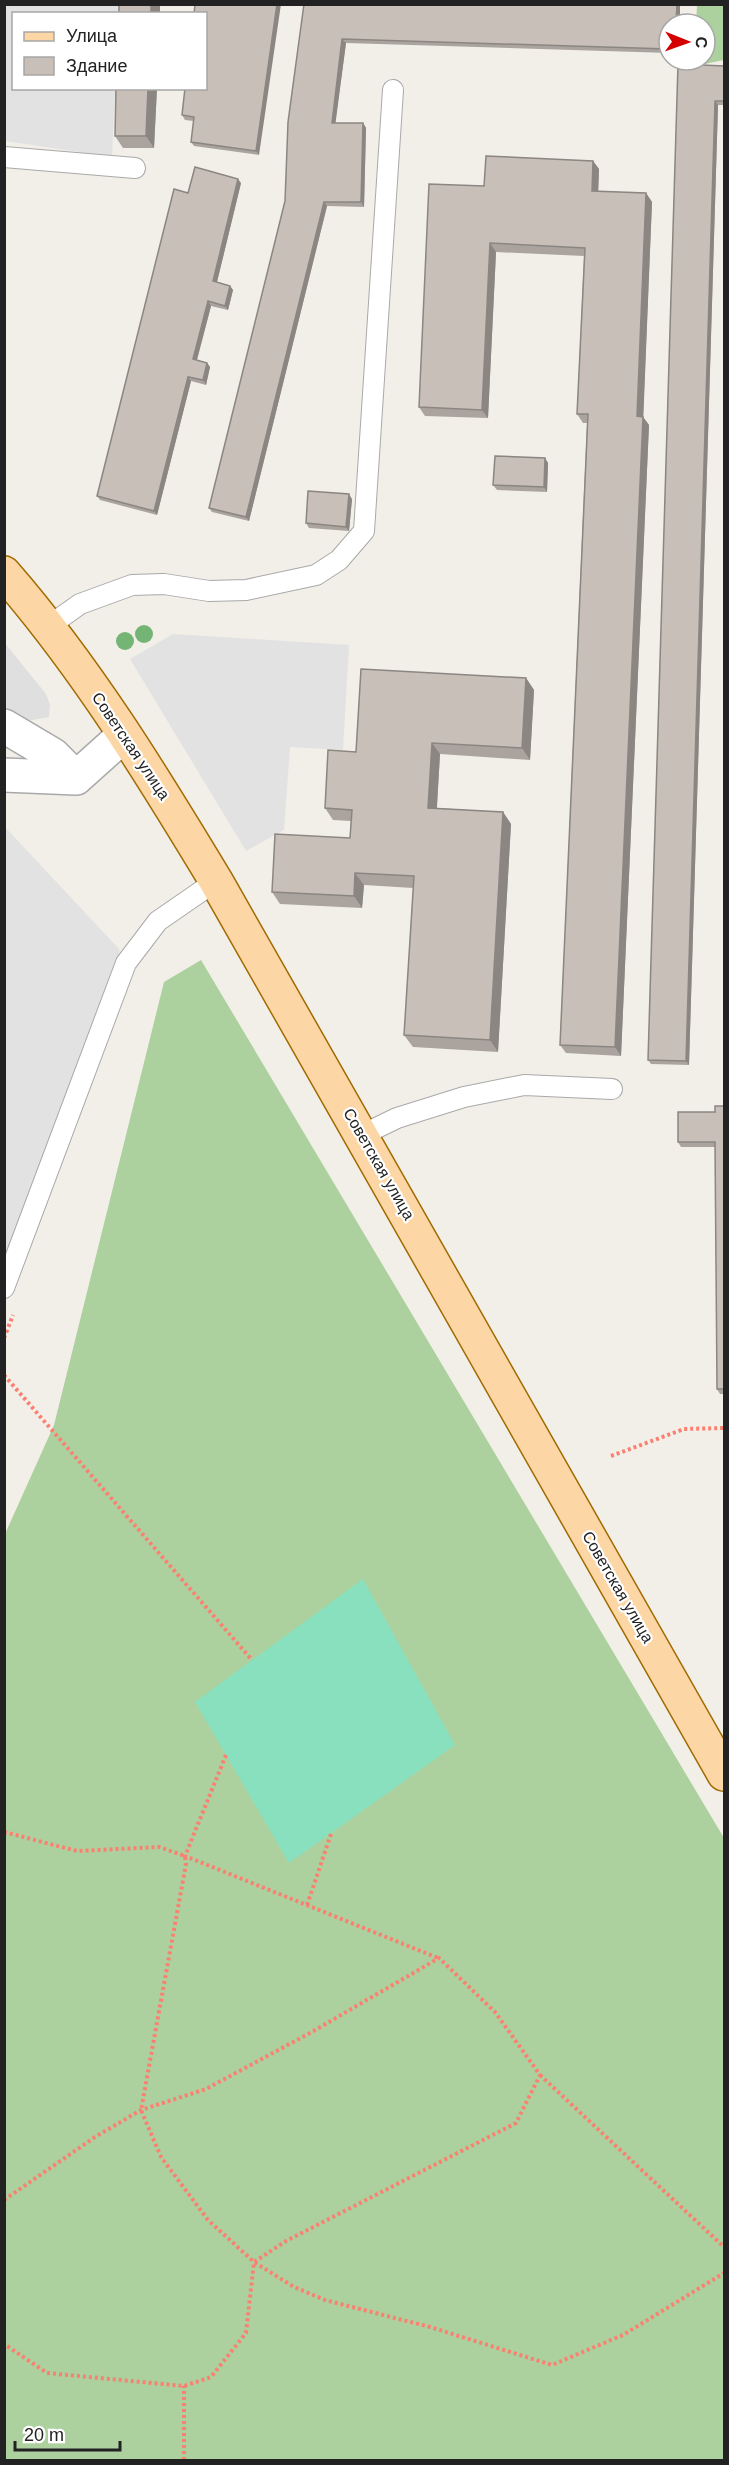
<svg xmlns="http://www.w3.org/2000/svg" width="729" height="2465" font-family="Helvetica,sans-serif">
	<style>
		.residential { fill: #e0dfdf }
		.forest { fill: #add19e }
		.pitch { fill: #88e0be }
		.parking { fill: #e2e2e2 }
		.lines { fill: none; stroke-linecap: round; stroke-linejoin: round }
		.service-casing { stroke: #a9a9a9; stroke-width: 22 }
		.minor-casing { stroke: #a9a9a9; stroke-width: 36 }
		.primary-casing { stroke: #a06b00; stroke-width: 36 }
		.path { stroke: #fa8072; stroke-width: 4; stroke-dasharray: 3 3; stroke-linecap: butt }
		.service { stroke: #fff; stroke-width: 20 }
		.minor { stroke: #fff; stroke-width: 33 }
		.primary { stroke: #fcd6a4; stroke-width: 33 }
		.tree { fill: #74b475 }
		.wall { fill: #aba49e }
		.shaded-wall { fill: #8b8681 }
		.building { fill: #c7bfb8; stroke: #8b8681; stroke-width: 1.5 }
		.labels { text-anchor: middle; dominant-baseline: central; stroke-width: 4.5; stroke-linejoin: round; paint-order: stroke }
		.street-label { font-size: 16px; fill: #222; stroke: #fff }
	</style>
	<rect width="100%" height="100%" fill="#f2efe9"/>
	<path class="residential" d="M4,642L46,694L50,705L49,717L22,722L5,718Z"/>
	<path class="forest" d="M697,5H724V60L695,66V60H705V24H696Z
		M201,960L724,1838V2460H5V1534L54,1425L164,982Z"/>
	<path class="pitch" d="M363,1579L455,1745L289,1863L195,1702Z"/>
	<path class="parking" d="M5,5H119V13L14,14V88L115,89L112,157L5,141Z
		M173,634L349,645L343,750L290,747L284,830L246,851L130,659Z
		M5,827L119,949L121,971L5,1261Z"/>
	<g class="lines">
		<defs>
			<path id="service" d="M4,157L135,168
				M49,626L80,604L132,585L164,584L209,591L246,590L316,575L339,560L364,531L393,90
				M362,1135L397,1118L464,1097L524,1085L612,1089
				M4,1288L126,963L158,921L216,881"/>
			<path id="minor" d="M4,726L53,755L76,778
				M4,775L76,778L124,735"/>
			<path id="primary" d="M4,573C86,667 152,775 216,881L724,1774"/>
		</defs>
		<use href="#service" class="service-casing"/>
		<use href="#minor" class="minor-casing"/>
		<use href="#primary" class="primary-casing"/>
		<path class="path" d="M4,1338L13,1315
			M4,1375L252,1660
			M611,1456L684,1429L724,1428
			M226,1755L185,1856L438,1958
			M4,1832L77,1851L159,1847L185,1856L186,1864L141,2110L161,2157L208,2220L254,2262L294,2287L325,2300L430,2327L552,2365L623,2335L724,2273
			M307,1905L331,1834
			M540,2075L724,2247
			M4,2200L95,2137L141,2110L206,2089L310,2033L439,1958L495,2012L540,2075L516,2123L286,2241L254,2262L246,2333L211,2377L184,2386L47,2373L4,2344
			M184,2460V2386"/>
		<use href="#service" class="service"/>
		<use href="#minor" class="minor"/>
		<use href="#primary" class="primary"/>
	</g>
	<g class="tree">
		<circle cx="144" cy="634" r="9"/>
		<circle cx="125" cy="641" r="9"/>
	</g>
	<path class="wall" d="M304,4H680V24H669V53L346,43L335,123H363L366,128L364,207L327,206L249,521L212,512L209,508L285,201Z
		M206,14L259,155L194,146L191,142L194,121L185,120L182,115Z
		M678,64L724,66V105H718L689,1065L651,1064L648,1060Z
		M116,88H157L154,148H123L115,136Z
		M593,161L599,169L598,191L646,193L652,202L643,417L649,425L621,1056L566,1053L560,1045L587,423H583L577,414L584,256L496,252L488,418L425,416L419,407L484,186Z
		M241,183L217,282L230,286L233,290L228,310L211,306L197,360L207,363L210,367L206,385L191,381L157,515L100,500L97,496Z
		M545,458L548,463L547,492L497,490L493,485Z
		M352,499L349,531L309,528L306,523Z
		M526,678L534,690L530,760L440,754L437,808L503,812L511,824L498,1052L413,1047L404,1035L413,888L364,885L362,908L280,904L272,892L350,838L351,821L333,820L325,808Z
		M724,1106V1394H720L717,1389L715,1147H681L678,1142Z"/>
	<path class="shaded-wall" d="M151,4H160V14H151Z
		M277,4H281L259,155L256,151Z
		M677,4H680V24H676Z
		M342,39L346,43L335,127L332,123Z
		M148,88H157L154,148L146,136Z
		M715,101L718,105L689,1065L686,1061Z
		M363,123L366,128L364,207L361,202Z
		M593,161L599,169L598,199L592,191Z
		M238,179L241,183L216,286L213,281Z
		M646,193L652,202L643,425L637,416Z
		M324,202L327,206L249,521L246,517Z
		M490,243L496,252L488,418L482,410Z
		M230,286L233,290L228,310L225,306Z
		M208,301L211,306L196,363L193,359Z
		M207,363L210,367L206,385L203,380Z
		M188,377L191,381L157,515L154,511Z
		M643,417L649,425L621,1056L615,1047Z
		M545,458L548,463L547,492L544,487Z
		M349,494L352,499L349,531L346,527Z
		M526,678L534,690L530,760L522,748Z
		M432,743L440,754L436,820L428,808Z
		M503,812L511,824L498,1052L490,1040Z
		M355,873L364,885L362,908L354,896Z"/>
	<path class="building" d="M119,4H151V14H119Z
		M195,4H277L256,151L191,142L194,117L182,115L185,88H206V14H194Z
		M304,4H677L676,24H669V49L342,39L332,123H363L361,202H324L246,517L209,508L285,201L288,122Z
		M678,64L724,66V101H715L686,1061L648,1060Z
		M116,88H148L146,136H115Z
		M486,156L593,161L592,191L646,193L637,416L643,417L615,1047L560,1045L588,414H577L585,248L490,243L482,410L419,407L429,184L484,186Z
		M195,167L238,179L213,281L230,286L225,306L208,301L193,359L207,363L203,380L188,377L154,511L97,496L174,189L188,193Z
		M495,456L545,458L544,487L493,485Z
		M308,491L349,494L346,527L306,523Z
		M361,669L526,678L522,748L432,743L428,808L503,812L490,1040L404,1035L414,876L355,873L354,896L272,892L275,834L350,838L352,810L325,808L328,750L356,752Z
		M715,1106H724V1389H717L715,1142H678V1112H715Z"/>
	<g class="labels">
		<g class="street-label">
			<text transform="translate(131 746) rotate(56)">Советская улица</text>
			<text transform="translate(379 1164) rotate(60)">Советская улица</text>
			<text transform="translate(618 1587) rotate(60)">Советская улица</text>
		</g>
	</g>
	<rect width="729" height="2465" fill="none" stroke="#222222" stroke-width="12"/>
	<rect x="12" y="12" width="195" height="78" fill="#ffffff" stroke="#a7a7a7" stroke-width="1.5"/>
	<rect x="24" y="32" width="30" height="9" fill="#fcd6a4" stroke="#a7a7a7" stroke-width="1.5"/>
	<text x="66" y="42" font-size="18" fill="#222222">Улица</text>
	<rect x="24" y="57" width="30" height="18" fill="#c7bfb8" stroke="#a7a7a7" stroke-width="1.5"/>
	<text x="66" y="72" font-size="18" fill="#222222">Здание</text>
	<g transform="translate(687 42) rotate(91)"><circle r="28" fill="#ffffff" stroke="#a7a7a7" stroke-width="1.5"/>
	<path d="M0-4.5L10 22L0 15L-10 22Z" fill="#d40000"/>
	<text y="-9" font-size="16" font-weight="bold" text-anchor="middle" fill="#222222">С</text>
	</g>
	<path d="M15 2441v9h105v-9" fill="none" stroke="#222222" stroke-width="3"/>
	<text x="24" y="2441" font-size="18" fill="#222222" stroke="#ffffff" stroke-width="4.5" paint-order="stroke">20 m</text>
</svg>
